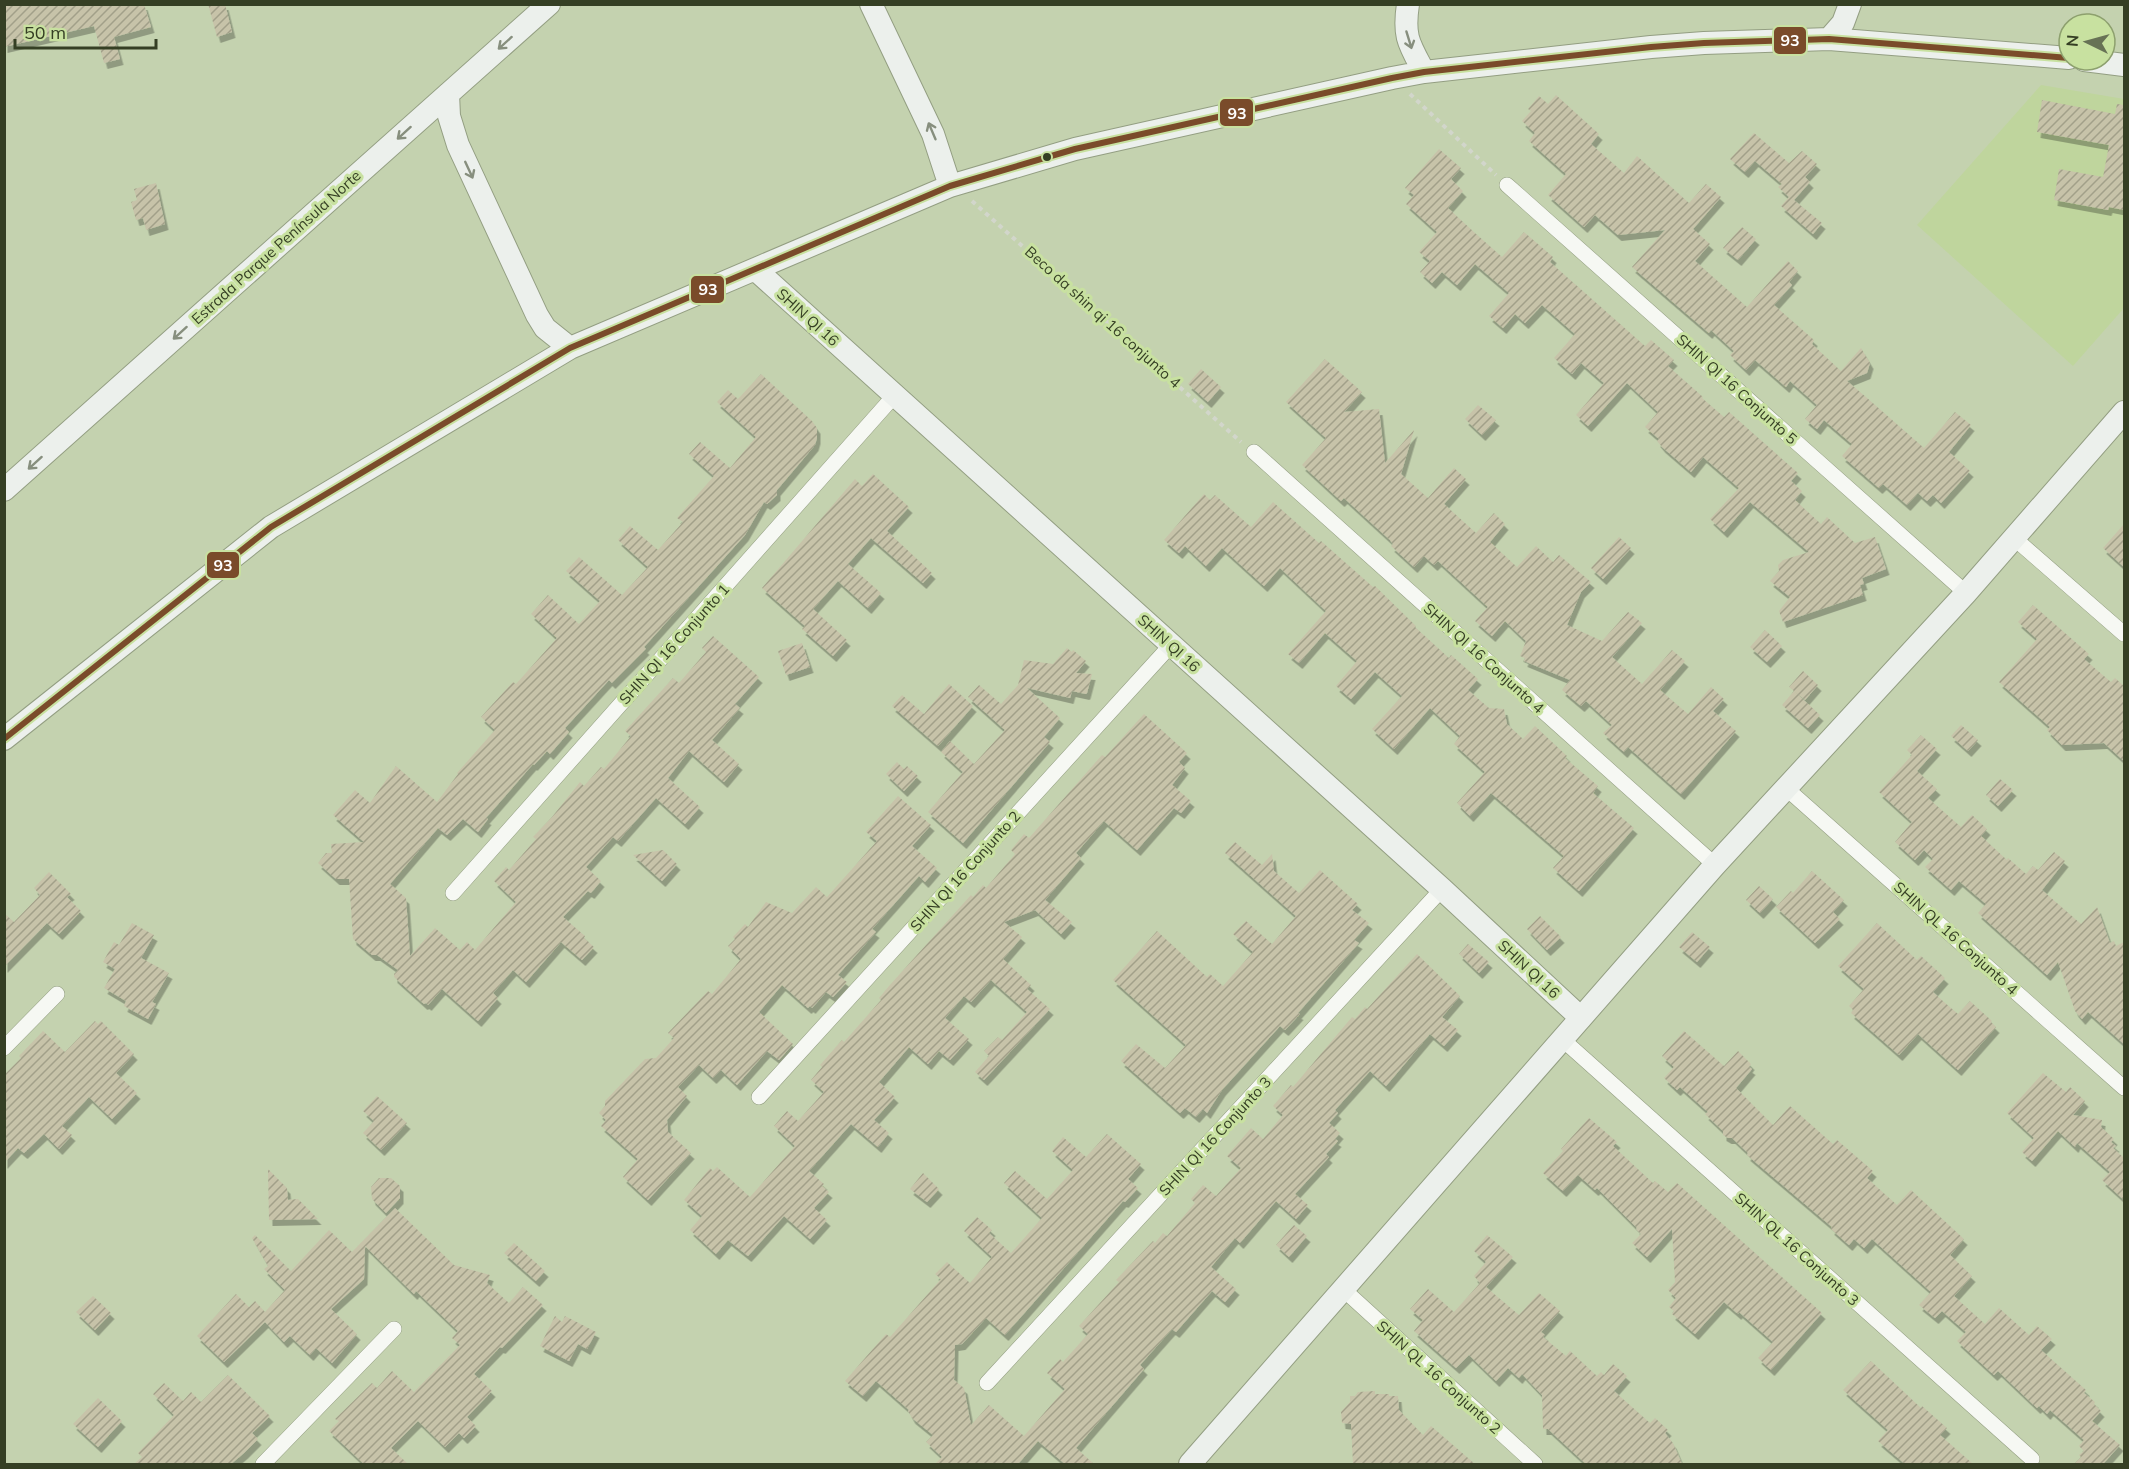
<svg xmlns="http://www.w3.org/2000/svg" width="2129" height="1469" font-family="Mulish,sans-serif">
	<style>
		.built { fill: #bfd59d }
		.building { fill: url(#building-hatch); filter: url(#shadow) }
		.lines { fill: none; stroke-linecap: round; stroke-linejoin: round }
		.street-casing { stroke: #939e82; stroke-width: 16 }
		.secondary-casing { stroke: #939e82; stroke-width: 24 }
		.path { stroke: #d2d6cb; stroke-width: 4; stroke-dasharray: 4.5 4.5; stroke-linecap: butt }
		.street { stroke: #f6f8f3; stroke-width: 15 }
		.secondary { stroke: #ecf0ec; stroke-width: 22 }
		.bus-1-casing { stroke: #c8e1a0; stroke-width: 10 }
		.bus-1 { stroke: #7a4b2a; stroke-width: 6 }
		.oneway { stroke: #878f7e }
		.bus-dot { fill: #353f24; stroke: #c8e1a0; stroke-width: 2 }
		.labels { text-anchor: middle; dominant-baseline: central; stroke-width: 6; stroke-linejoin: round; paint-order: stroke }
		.street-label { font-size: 15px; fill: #353f24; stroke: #c8e1a0 }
		.line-badge { stroke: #c8e1a0; stroke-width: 2 }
		.badge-label { font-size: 16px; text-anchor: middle; font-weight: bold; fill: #fff }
	</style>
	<defs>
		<pattern id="building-hatch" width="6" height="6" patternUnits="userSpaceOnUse" patternTransform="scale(1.5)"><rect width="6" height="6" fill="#c7c3a9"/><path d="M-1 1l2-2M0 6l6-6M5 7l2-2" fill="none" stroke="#a2a089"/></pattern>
		<filter id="shadow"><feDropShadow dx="3.5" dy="6" stdDeviation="0" flood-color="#0004"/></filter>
	</defs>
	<rect width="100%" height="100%" fill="#c4d2af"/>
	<path class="built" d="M2041,85L2124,99V308L2073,366L1917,225Z"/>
	<path class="building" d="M4,4H144L151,27L114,37L120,59L104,63L94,26L4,47Z
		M208,4H225L232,32L217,37Z
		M1556,95L1599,134L1591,144L1624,173L1637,156L1689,203L1706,184L1721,197L1693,229L1710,244L1695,261L1747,307L1788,261L1798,271L1789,282L1792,285L1774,305L1814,340L1812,344L1841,371L1861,348L1870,363L1867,373L1847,381L1866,397L1924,448L1955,412L1971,425L1949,452L1970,471L1941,503L1933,495L1927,501L1918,493L1907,505L1883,484L1879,488L1842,456L1852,444L1824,420L1817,429L1805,419L1817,405L1790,381L1786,387L1755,360L1746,370L1730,355L1734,351L1711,330L1709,333L1632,267L1665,230L1618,235L1595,215L1584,227L1548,195L1566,174L1529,141L1535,133L1522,121L1531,111L1528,109L1539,96L1548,104Z
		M2042,100L2115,114L2117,104L2124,105V210L2109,207L2108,210L2054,200L2059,169L2103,177L2109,145L2037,132Z
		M1754,133L1789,163L1802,151L1817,164L1805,177L1810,182L1794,200L1822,223L1813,234L1781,206L1789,197L1778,187L1782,184L1755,161L1745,172L1730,159Z
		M1439,149L1461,168L1451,179L1463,191L1448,208L1475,233L1502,257L1524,232L1553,257L1550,262L1645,346L1651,340L1674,360L1668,366L1703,397L1702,398L1724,417L1729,412L1798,473L1791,481L1802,491L1795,500L1821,524L1827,517L1855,543L1875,537L1886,569L1862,578L1864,584L1860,585L1863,595L1783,622L1779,611L1790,597L1770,581L1779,571L1778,565L1783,560L1809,552L1750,502L1724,532L1710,519L1739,488L1703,457L1691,472L1662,447L1657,441L1659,439L1645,427L1658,412L1627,383L1588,426L1576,415L1604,383L1581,363L1572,374L1554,358L1575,334L1542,305L1525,323L1515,314L1503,328L1489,316L1509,293L1475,264L1457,285L1442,272L1432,283L1420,272L1430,261L1419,252L1437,232L1406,204L1414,195L1405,188Z
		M156,183L165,224L146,230L143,218L136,220L131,202L137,200L134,189Z
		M1742,227L1756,239L1738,260L1723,248Z
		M1325,359L1362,392L1344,412L1379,409L1385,463L1414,430L1401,474L1428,498L1454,468L1466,479L1444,504L1476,533L1494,513L1505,524L1490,542L1517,567L1536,546L1553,562L1559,555L1591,582L1581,592L1567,625L1602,641L1628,612L1642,623L1612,657L1642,684L1672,650L1685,661L1660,690L1688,714L1711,687L1724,699L1713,711L1736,731L1681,794L1628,747L1624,752L1603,733L1612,725L1586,701L1581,706L1562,690L1570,680L1524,661L1525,658L1520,656L1526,641L1505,621L1492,636L1475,621L1488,607L1438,561L1434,565L1424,556L1414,567L1391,546L1393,544L1390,540L1344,498L1341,501L1302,465L1326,438L1286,402Z
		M1201,369L1221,387L1208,402L1188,384Z
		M761,374L812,421L817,428V438L815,445L777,490V495L767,504L764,502L745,535L644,647L646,649L612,683L609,680L565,728L569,732L550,754L547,751L534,765L533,764L486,818L488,819L478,832L463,819L447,835L438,828L390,884L406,898L410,956L435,928L460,950L467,942L475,950L516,902L494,881L506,867L509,870L536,839L533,837L552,817L580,782L584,786L601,767L604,769L631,736L625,731L673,678L679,683L706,652L702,648L713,636L759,677L735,704L740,708L712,740L739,764L724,782L689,751L668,778L700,807L685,824L656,798L618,841L613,837L586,867L601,881L591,893L588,891L563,917L585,936L584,938L594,947L582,960L561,942L526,982L513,970L493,993L498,998L478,1021L442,989L428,1005L426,1003L424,1004L394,977V974L398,970L377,955H372L353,939L349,879H336L318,863L326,853H332L331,844L364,842L333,815L355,790L370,803L396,766L437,802L458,774L457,773L495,730L481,717L513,682L516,684L557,638L531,614L548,595L579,624L600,601L566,571L579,557L622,595L648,567L618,540L630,526L658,550L683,522L677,518L714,476L689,454L700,442L730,468L756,437L717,402L728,390L738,399Z
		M1478,405L1496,420L1482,435L1465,419Z
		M873,474L909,507L887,531L932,573L923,583L871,538L848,564L881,593L868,608L838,581L813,609L847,640L833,656L802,629L805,626L762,588L855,479L862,486Z
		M1204,494L1210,500L1215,495L1251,527L1273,502L1319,543L1321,541L1373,587L1375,586L1416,626L1415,627L1449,658L1451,655L1478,679L1468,690L1489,708L1504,709L1507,724L1523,739L1535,726L1567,756L1565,758L1598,786L1593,793L1634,828L1579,891L1553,868L1564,856L1491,793L1470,816L1457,803L1485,772L1454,744L1460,736L1430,708L1394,749L1372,729L1402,696L1375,672L1351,699L1336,686L1357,661L1325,633L1299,663L1288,654L1326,611L1280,568L1264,586L1222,548L1206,566L1185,546L1179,553L1164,540Z
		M2124,524V567L2103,548Z
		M1619,537L1631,548L1603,579L1591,568Z
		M2033,605L2089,654L2084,659L2111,682L2115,678L2124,686V761L2104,743L2062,745L2047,730L2050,727L1999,682L2037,639L2018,622Z
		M1765,630L1782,646L1767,662L1750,647Z
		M802,643L810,667L786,675L778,651Z
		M1067,648L1072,652L1073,650L1086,661L1076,673L1092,674L1087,693L1086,694L1072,691L1070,698L1027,688L1060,718L1044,737L1050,742L963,843L928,812L963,772L941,752L950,741L974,764L1005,730L968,697L979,685L1001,704L1018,685L1024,660L1053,664Z
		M1803,671L1818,685L1805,700L1789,687Z
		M949,684L973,706L938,746L892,706L902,695L924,714Z
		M1794,691L1820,715L1808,728L1782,705Z
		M1144,714L1187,753L1179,762L1185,768L1172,785L1191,801L1181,813L1174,808L1137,850L1104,821L1076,853L1081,858L1045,900L1072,922L1061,934L1035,910L1004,922L1022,937L1003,959L1031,985L1027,989L1050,1009L984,1080L975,1072L989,1056L984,1051L998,1037L1002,1040L1027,1012L991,980L971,1002L964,996L945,1018L969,1039L950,1060L939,1051L928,1064L909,1047L879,1082L895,1097L874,1120L889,1133L878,1147L851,1124L809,1171L824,1184L822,1186L829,1192L814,1208L827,1220L810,1239L784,1216L748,1256L728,1240L716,1254L690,1230L702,1216L684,1200L710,1168L713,1171L717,1167L750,1197L795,1146L774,1126L787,1111L798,1121L824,1092L811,1080L822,1067L820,1065L842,1040L844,1042L881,1000L879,998L889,986L971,895L973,897L983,885L986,888L1015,854L1011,850L1024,834L1029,838L1102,755L1105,757Z
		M1961,725L1978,740L1968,751L1951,736Z
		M1921,735L1937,749L1917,771L1937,789L1928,798L1961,827L1972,815L1987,829L1981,836L2007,860L2008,858L2026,874L2033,866L2038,870L2054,852L2065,861L2042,890L2081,924L2097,907L2110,943L2114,941L2116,946L2124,942V1044L2088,1012L2082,1019L2075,1011L2058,962L2047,975L1978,913L1986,904L1959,881L1951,890L1925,867L1933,859L1924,850L1915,860L1895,842L1912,822L1879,792L1912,755L1907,750Z
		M897,762L904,769L907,766L918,776L904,791L886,774Z
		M2000,779L2013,790L1998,806L1986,795Z
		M898,796L931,825L912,846L937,868L925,882L919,876L872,929L876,932L838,975L847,982L833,997L826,992L812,1008L810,1006L808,1008L782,985L759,1012L793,1044L779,1060L767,1051L737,1085L721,1070L713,1078L699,1065L678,1087L687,1096L667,1120L668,1132L691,1153L648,1200L623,1177L638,1159L601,1126L606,1120L599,1113L605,1106V1101L645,1059L656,1058L674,1038L668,1033L708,991L712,994L741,959L728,946L735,939L733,937L745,924L748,927L766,902L792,913L816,887L827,897L877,841L866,832Z
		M1235,842L1262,865L1272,854L1274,871L1299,893L1320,870L1358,904L1352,910L1369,923L1354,940L1359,943L1298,1013L1300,1014L1285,1030L1280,1026L1222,1090L1207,1113L1203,1109L1196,1117L1185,1108L1180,1113L1121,1061L1136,1044L1165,1068L1186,1045L1113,980L1157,931L1207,977L1210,974L1223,986L1253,952L1233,934L1246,921L1272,944L1296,916L1225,853Z
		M663,850L677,864L662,881L633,855Z
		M1812,871L1844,900L1833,912L1840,919L1815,943L1776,907L1791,891L1793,893Z
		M49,872L71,894L67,897L81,911L59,934L47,923L4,967V913L14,922L40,895L34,888Z
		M1759,886L1773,899L1760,913L1746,900Z
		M1540,916L1561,937L1547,950L1527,929Z
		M132,923L154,935L141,958L169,973L152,1002L156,1004L148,1019L124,1006L126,1001L104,988L115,969L103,962L114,942L119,945Z
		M1877,923L1917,960L1921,956L1945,978L1933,992L1944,1002L1958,1014L1970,1001L1992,1021L1991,1022L1996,1027L1958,1070L1918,1034L1899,1055L1851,1013L1853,1010L1849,1006L1864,989L1838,966Z
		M1692,932L1710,947L1697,962L1679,947Z
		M1468,944L1489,962L1479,973L1459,954Z
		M1417,954L1460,996L1442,1017L1458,1030L1444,1046L1430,1034L1386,1086L1370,1071L1335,1110L1338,1113L1329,1123L1340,1133L1335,1139L1338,1141L1326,1154L1329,1157L1295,1194L1308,1205L1296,1219L1276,1201L1240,1243L1235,1238L1211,1267L1236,1289L1225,1302L1212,1291L1176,1332L1172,1329L1140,1365L1144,1369L1076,1448L1094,1464H1065L1038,1441L1018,1464H935L942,1457L926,1442L933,1435L912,1418L908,1411L909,1410L876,1381L863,1396L845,1381L886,1334L890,1337L941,1279L935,1274L947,1262L970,1283L992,1257L964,1231L977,1217L992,1230L989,1233L1011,1253L1042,1218L1004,1183L1015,1171L1047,1199L1073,1170L1052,1151L1063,1137L1086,1157L1107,1134L1141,1164L1128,1179L1138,1188L1125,1202L1123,1201L1005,1335L986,1318L962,1344L955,1345L954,1380L964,1388L971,1425L989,1405L1024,1436L1065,1389L1047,1373L1060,1359L1063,1362L1088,1334L1079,1326L1119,1282L1116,1280L1153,1241L1155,1243L1163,1233L1167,1236L1195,1203L1191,1199L1203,1185L1216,1196L1241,1168L1227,1156L1251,1128L1263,1139L1283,1115L1273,1106L1291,1085L1293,1087L1352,1017L1355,1019L1365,1007L1367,1009Z
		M95,1021L98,1024L101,1021L134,1054L116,1073L137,1093L112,1119L89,1097L62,1126L72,1135L59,1149L44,1134L24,1153L18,1148L4,1163V1075L21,1058L19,1056L43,1031L65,1052Z
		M1684,1031L1724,1066L1738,1051L1751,1064L1749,1067L1752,1069L1736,1088L1773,1125L1790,1106L1833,1144L1837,1140L1873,1171L1867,1178L1897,1205L1911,1190L1964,1239L1950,1255L1972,1276L1954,1296L1985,1324L1999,1308L2029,1335L2037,1326L2052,1339L2041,1350L2086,1390L2084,1393L2095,1402L2094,1404L2101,1411L2092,1421L2120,1445L2103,1464H2074L2081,1457L2079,1455L2084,1451L2079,1446L2084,1440L2050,1410L2047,1414L2039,1406L2037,1408L1998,1371L1994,1375L1957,1341L1966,1332L1942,1311L1935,1318L1919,1305L1931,1292L1872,1239L1864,1248L1854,1239L1849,1245L1831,1229L1832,1227L1747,1155L1748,1153L1732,1138H1728L1723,1135V1131L1705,1114L1708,1112L1680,1087L1677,1090L1664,1078L1674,1067L1662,1056Z
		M2043,1073L2066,1092L2070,1087L2085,1101L2073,1115L2102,1120L2101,1127L2114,1139L2111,1142L2116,1146L2113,1148L2123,1157L2124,1156V1200L2102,1180L2110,1172L2077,1143L2075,1147L2058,1131L2032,1161L2022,1152L2034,1138L2007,1113Z
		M377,1096L407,1123L381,1150L363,1133L374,1121L363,1111Z
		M1589,1118L1617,1142L1613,1146L1653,1183L1655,1181L1668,1192L1677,1183L1822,1313L1771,1370L1758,1358L1773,1342L1739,1312L1738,1314L1724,1302L1695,1334L1672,1314L1674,1311L1669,1307L1676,1298L1668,1290L1675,1282L1672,1229L1647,1257L1632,1243L1641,1234L1636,1229L1637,1228L1597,1188L1595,1190L1578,1175L1563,1191L1543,1173L1563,1151L1561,1149Z
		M268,1169L287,1188L288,1200L298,1199L318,1219L269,1220Z
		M923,1173L939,1189L927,1202L910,1189Z
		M379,1178H391L400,1186V1198L386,1213L372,1199L371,1187Z
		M395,1208L454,1265L490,1275L487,1283L509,1303L523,1287L543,1305L502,1348L500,1347L474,1374L492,1391L467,1417L476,1426L464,1438L459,1433L445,1447L418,1421L391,1448L408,1464H364L329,1431L339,1421L335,1419L372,1383L377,1388L392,1371L414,1392L460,1345L452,1338L458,1331L416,1291L414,1294L365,1246L364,1279L331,1309L357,1334L332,1363L316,1348L310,1355L290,1336L284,1342L265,1322L224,1362L197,1336L236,1294L249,1307L255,1301L265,1312L285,1290L264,1269L268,1266L252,1238L255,1235L291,1271L329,1230L352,1252Z
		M1294,1225L1307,1236L1289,1257L1276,1245Z
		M1487,1235L1513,1257L1486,1287L1519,1315L1539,1293L1560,1311L1541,1332L1545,1335L1543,1337L1566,1356L1570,1351L1597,1376L1601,1372L1604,1375L1613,1364L1627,1376L1614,1391L1650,1423L1655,1418L1668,1430L1665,1433L1673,1443L1682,1464H1586L1548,1429H1543L1542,1395L1522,1374L1519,1378L1508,1368L1496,1381L1469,1355L1456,1368L1414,1331L1423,1320L1410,1309L1428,1289L1454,1312L1480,1283L1474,1276L1486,1262L1474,1251Z
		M514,1243L545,1271L536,1281L504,1253Z
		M93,1296L111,1313L95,1330L76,1312Z
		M555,1316L562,1322L565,1316L596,1332L587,1349L578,1344L569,1361L540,1346Z
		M1871,1361L1921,1408L1922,1406L1947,1428L1940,1435L1973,1464H1905L1878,1441L1888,1430L1843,1390Z
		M228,1375L270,1416L252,1433L258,1439L244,1453L231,1464H134L142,1457L138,1453L174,1415L153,1394L164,1383L183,1401L191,1392L201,1402Z
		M1375,1391V1394H1389V1396H1398L1399,1410L1423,1435L1431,1426L1475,1464H1353L1351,1424L1342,1423L1341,1412L1350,1402V1396H1355L1358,1392Z
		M98,1398L122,1421L98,1447L73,1424Z"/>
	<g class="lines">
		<defs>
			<path id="street" d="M1507,185L1966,593
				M1254,452L1715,865
				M2014,538L2124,634
				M1787,789L2124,1088
				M453,893L894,396
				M1562,1039L2032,1459
				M4,1048L57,994
				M759,1097L1171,645
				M1343,1289L1535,1464
				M987,1383L1442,889
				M263,1464L394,1329"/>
			<path id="secondary" d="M871,4L933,134L950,186
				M1408,4C1403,37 1409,44 1424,72
				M1829,39L1843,23L1850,4
				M2084,60L2124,65
				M448,94L449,116L458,145L537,315L545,328L570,348
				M756,270L1442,889L1581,1018
				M4,490L549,4
				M4,739L271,527L570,348L950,186L1075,149L1392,78L1424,72L1651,47L1704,43L1829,39L2069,58
				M1190,1464L1715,865L1966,593L2124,412"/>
		</defs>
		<use href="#street" class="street-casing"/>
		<use href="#secondary" class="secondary-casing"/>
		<path class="path" d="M1410,94L1496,175
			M972,201L1241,442"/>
		<use href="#street" class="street"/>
		<use href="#secondary" class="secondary"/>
		<defs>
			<path id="bus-1" d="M4,739L271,527L570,348L950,186L1075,149L1392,78L1424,72L1651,47L1704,43L1829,39L2069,58"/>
		</defs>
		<use href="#bus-1" class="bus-1-casing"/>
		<use href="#bus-1" class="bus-1"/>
	</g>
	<defs><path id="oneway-shaft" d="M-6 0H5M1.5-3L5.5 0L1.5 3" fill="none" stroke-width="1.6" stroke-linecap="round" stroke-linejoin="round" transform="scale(1.5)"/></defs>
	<g class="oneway">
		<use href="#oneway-shaft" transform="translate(1409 40) rotate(73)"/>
		<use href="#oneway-shaft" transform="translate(505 43) rotate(138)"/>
		<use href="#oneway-shaft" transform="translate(932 131) rotate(-113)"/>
		<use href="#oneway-shaft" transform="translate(404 133) rotate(138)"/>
		<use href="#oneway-shaft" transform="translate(469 170) rotate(65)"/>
		<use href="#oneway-shaft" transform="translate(180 333) rotate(138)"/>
		<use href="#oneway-shaft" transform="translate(35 463) rotate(138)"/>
	</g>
	<circle class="bus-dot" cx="1047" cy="157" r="5"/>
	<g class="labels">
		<g class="street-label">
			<text transform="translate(276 247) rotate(-42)">Estrada Parque Península Norte</text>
			<text transform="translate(808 317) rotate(42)">SHIN QI 16</text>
			<text transform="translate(1103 317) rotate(42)">Beco da shin qi 16 conjunto 4</text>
			<text transform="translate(1737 389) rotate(42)">SHIN QI 16 Conjunto 5</text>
			<text transform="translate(1169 643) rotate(42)">SHIN QI 16</text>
			<text transform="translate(674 644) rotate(-48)">SHIN QI 16 Conjunto 1</text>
			<text transform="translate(1484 658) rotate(42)">SHIN QI 16 Conjunto 4</text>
			<text transform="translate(965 871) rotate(-48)">SHIN QI 16 Conjunto 2</text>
			<text transform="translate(1956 938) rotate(42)">SHIN QL 16 Conjunto 4</text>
			<text transform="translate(1529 969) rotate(43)">SHIN QI 16</text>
			<text transform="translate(1215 1136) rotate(-47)">SHIN QI 16 Conjunto 3</text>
			<text transform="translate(1797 1249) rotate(42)">SHIN QL 16 Conjunto 3</text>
			<text transform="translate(1439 1377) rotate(42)">SHIN QL 16 Conjunto 2</text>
		</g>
	</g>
	<g class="line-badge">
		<rect x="1773" y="26" width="34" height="29" rx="6" fill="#7a4b2a"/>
		<rect x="1219" y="98" width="35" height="29" rx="6" fill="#7a4b2a"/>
		<rect x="690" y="275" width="35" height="29" rx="6" fill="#7a4b2a"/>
		<rect x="206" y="551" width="34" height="28" rx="6" fill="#7a4b2a"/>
	</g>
	<g class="badge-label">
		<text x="1790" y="46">93</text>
		<text x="1237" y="119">93</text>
		<text x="708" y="295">93</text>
		<text x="223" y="571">93</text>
	</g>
	<rect width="2129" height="1469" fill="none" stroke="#353f24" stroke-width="12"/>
	<g transform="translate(2087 42) rotate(275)"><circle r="28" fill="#c8e1a0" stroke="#8da06e" stroke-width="1.5"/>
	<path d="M0-4.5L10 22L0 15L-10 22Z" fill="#677255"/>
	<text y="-9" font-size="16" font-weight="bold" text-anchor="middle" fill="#353f24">N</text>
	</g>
	<path d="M15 39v9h141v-9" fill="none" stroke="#353f24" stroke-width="3"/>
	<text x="24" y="39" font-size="18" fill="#353f24" stroke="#c8e1a0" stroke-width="4.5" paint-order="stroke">50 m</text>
</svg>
